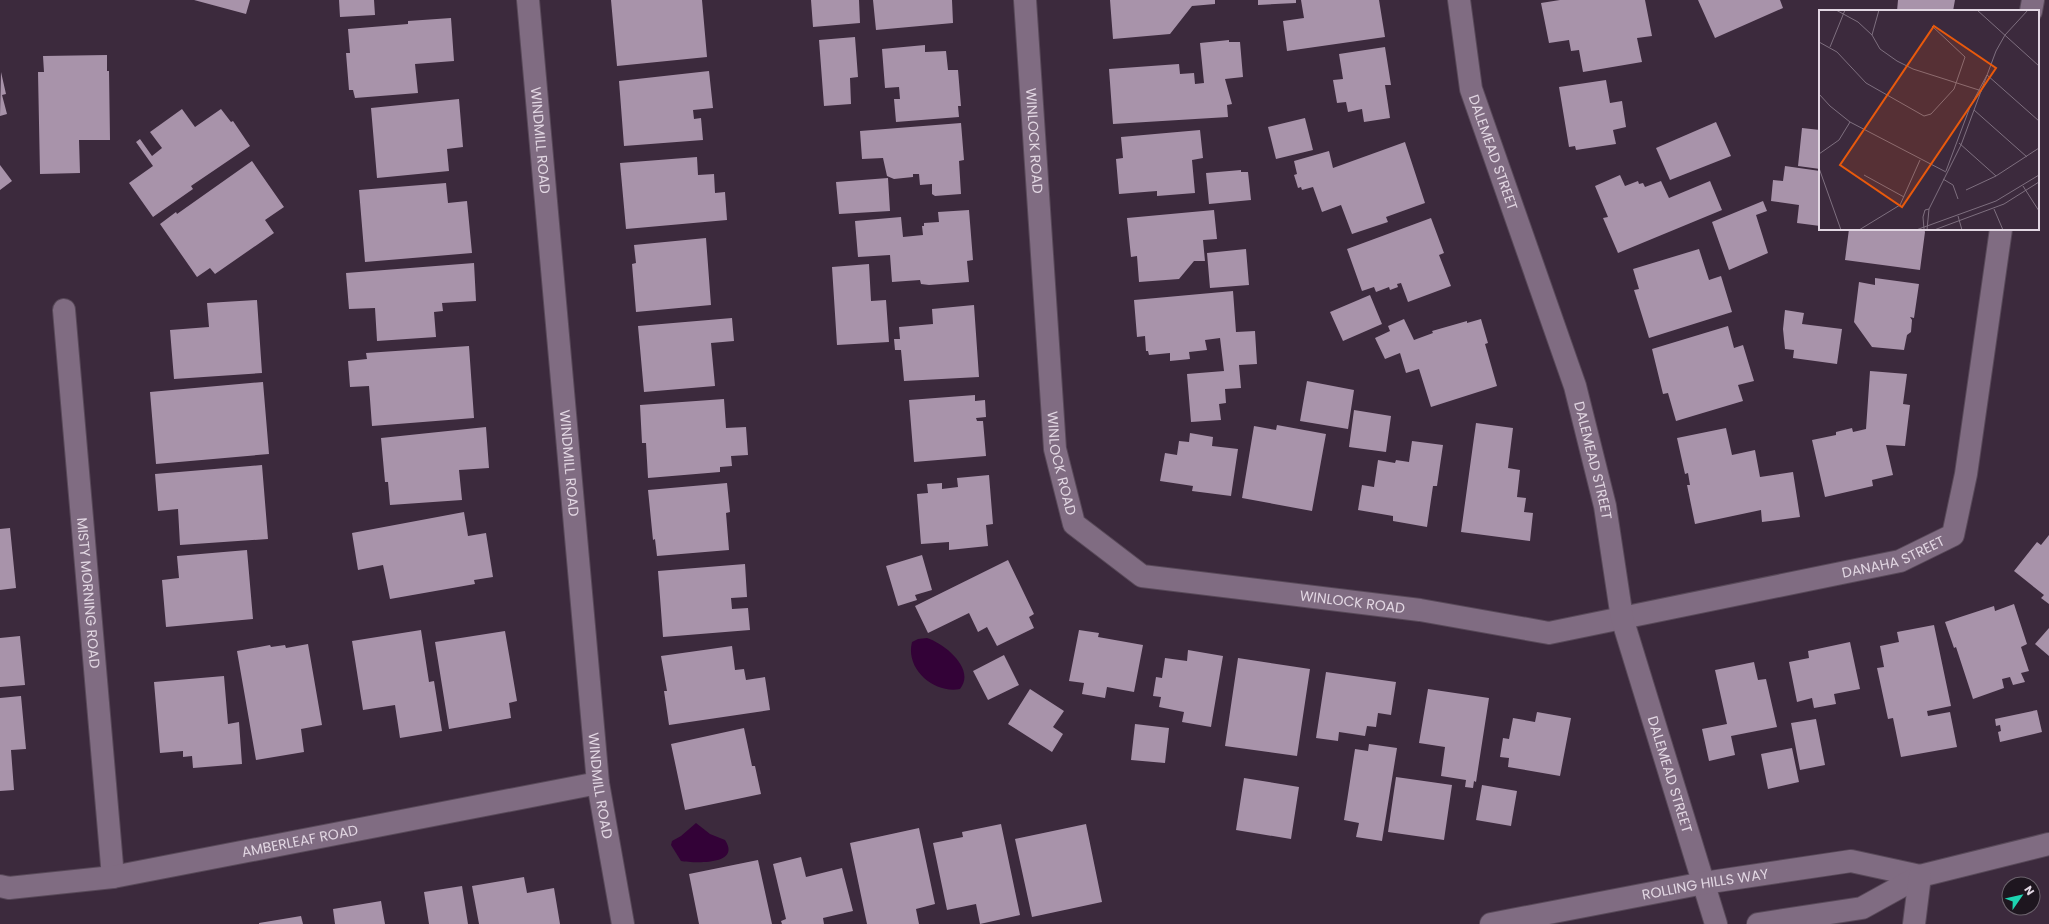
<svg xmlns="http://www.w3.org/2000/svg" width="2049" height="924" font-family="Poppins,sans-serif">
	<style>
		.water { fill: #330237 }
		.building { fill: #a893aa }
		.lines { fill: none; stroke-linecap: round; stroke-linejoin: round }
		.minor-casing { stroke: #584959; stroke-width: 24 }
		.minor { stroke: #806c82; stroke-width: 22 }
		.labels { text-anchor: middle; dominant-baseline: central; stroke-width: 4; stroke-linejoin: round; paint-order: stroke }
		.street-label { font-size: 14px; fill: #e2d7e3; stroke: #1e161f }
		.inset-road { fill: none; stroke: #7e6f7f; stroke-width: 1 }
		.view { fill: #e8590c; fill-opacity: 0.15; stroke: #e8590c; stroke-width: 2 }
		.inset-edge { fill: none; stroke: #e2d7e3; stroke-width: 2 }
	</style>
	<rect width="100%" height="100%" fill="#3c2a3d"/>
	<path class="water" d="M927,638C945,644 976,669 960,689C934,694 905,669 912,642L918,639Z
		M696,823L710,834L725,840C742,866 693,863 681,861L671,845L672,841L681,836Z"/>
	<path class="building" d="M194,0H250L246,14Z
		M339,0H374L375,15L340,17Z
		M611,0H702L707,57L617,66Z
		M811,0H859L860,23L813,27Z
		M873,0H952L953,23L876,30Z
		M1110,0H1215V4L1192,6L1170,34L1113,39Z
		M1258,0H1296V3L1258,5Z
		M1301,0H1379L1385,37L1287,51L1283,21L1304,18Z
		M1560,0H1645L1652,36L1637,38L1642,62L1583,72L1579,50L1571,51L1569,40L1549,43L1541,3Z
		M1698,0H1780L1783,8L1715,38Z
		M1898,0H1955L1953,11H1897Z
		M451,18L454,61L415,64L418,93L355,98L353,90H349L346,53H350L348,29L408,24V21Z
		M855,37L858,77L850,78L851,104L824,106L819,40Z
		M1229,40V42H1240L1243,77L1225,79L1232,104L1227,105L1228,117L1113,124L1109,69L1179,64L1180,74L1194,73L1195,84L1204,83L1200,43Z
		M925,45V52L946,51L948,70H958L961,106H958L959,117L896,122L894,99H900L899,87L885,88L882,49Z
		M1385,47L1391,85H1385L1390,118L1364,122L1362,109L1348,112L1346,102L1337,103L1333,80L1343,79L1339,54Z
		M107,55V71H109L110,140H79L80,173L40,174L38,72H44L43,56Z
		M709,71L713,108L693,110L694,119L701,118L703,140L624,146L619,81Z
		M1,72L6,94L2,95L7,114L0,116Z
		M1606,80L1610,103L1622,101L1626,127L1613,130L1616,144L1576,150L1575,146L1569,147L1559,87Z
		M459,99L463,147L447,149L449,171L377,178L371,108Z
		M182,109L195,127L221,109L231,122L233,121L250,146L191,186L193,189L153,217L129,183L153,166L136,142L140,139L152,156L162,148L150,132Z
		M1305,118L1313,150L1276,159L1268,127Z
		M1716,122L1731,156L1670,180L1656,148Z
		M961,123L964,160L959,161L961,194L935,196L932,194V184L920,185L919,174H913V177L894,179L887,176L883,158L862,159L860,131Z
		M1802,128L1820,130V169L1798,166Z
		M1200,130L1203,158L1192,160L1195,193L1157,196V191L1119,194L1116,159L1123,158L1121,137Z
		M1405,142L1425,203L1386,217L1388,222L1352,234L1341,205L1322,212L1313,187L1302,190L1301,187L1298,188L1294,175L1297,174L1294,161L1329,151L1333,168Z
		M697,157L698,175L714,174L715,193L725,192L727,220L626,229L620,163Z
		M252,161L284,207L265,220L274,233L215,274L210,268L197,277L160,224L176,212L177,214Z
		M0,165L12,181L0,190Z
		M1785,166L1820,171V226L1797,223L1799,205L1771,201L1773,180L1783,181Z
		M1241,170V172H1248L1251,200L1209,204L1206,173Z
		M1620,175L1625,186L1638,181L1639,184L1643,183L1645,187L1661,181L1669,198L1710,181L1722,210L1618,253L1603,218L1608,217L1595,186Z
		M888,178L890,211L839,214L836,182Z
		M446,183L448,203L467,201L472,253L365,262L359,190Z
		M1763,201L1767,211L1756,215L1768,253L1729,270L1712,222Z
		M969,210L973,260L967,261L969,282L929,285L921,284L920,280L892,282L890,255L858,257L855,221L901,217L903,237L923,235L922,226H924V223L939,222L938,212Z
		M1214,210L1217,239L1203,240L1205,261H1194L1179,279L1139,282L1137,256L1131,257L1127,218Z
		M1431,218L1444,253L1439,255L1451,286L1408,302L1401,283L1397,284L1398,287L1390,290L1389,287L1376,292L1374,287L1362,291L1347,249Z
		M1849,229H1924L1925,232L1920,270L1845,260Z
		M706,238L711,305L636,312L632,264L636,263L634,245Z
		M1246,249L1249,285L1210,288L1207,253Z
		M1699,249L1709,280L1721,276L1732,312L1649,338L1634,290L1639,289L1633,269Z
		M474,263L476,301L442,303L443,311L434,312L436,337L377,341L375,308L349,309L346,273Z
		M869,264L871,301L886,300L889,342L837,345L832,267Z
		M1875,278L1919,284L1914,318L1910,317L1912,320L1911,332L1907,335L1904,350L1872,347L1854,322L1859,282L1875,285Z
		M1233,291L1236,332L1255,331L1257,364L1239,365L1241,388L1225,389L1226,403L1219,404L1221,420L1191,422L1187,374L1224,371L1220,338L1205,340L1207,350L1189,352L1190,359L1170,361V353L1149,355L1148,351H1146L1145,336L1137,337L1134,300Z
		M1370,295L1382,324L1343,341L1330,312Z
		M257,300L262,373L174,379L170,330L209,327L207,303Z
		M974,305L979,377L904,381L901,350H895L894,339H900L899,327L933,324L932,309Z
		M1785,310L1804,313L1802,324L1842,329L1837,364L1793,358L1794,350L1785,349L1783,329Z
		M732,318L734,341L711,343L715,386L644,392L638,326Z
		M1404,319L1414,340L1433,333L1432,331L1467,321V323L1481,319L1488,343L1485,344L1497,386L1431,407L1419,369L1406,373L1400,353L1385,359L1375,338L1390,331L1388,326Z
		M1728,326L1734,348L1743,345L1754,381L1738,385L1743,401L1676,421L1668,393L1663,394L1652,349Z
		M469,346L474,418L372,426L369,386L350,387L348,361L367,359L366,353Z
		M1870,371L1907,374L1903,404L1910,405L1905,446L1886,445L1893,475L1872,480L1873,486L1825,497L1812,440L1836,435V432L1852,428L1853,432L1866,429Z
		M1307,381L1354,390L1348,429L1300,421Z
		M263,382L269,454L156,464L150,392Z
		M975,395V401L985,400L986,417L976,418L977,421H983L986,456L914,462L909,400Z
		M724,399L726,428L746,427L748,455L731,456L732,466L720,467V472L648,478L646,443H642L640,405Z
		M1354,410L1391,416L1386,452L1349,447Z
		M1476,423L1513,428L1508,468L1520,470L1517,497L1526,498L1524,512L1533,513L1530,541L1461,532Z
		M1277,425L1326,434L1312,511L1242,498L1254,426L1276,430Z
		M486,427L489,468L459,470L462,500L390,505L388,482H385L381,438Z
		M1726,428L1732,455L1755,450L1760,477L1793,472L1800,517L1762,522L1761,510L1695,524L1687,485H1690L1688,473L1685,474L1677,438Z
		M1190,433L1213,437L1212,446L1238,449L1231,496L1192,491L1193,486L1160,481L1165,453L1177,455L1179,441L1189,442Z
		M1412,441L1443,445L1437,486H1433L1427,527L1393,521V516L1358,510L1362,485L1374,487L1378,460L1395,463L1396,460L1409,462Z
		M262,465L268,539L180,545L178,509L158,511L155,474Z
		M989,475L993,524L986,525L988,546L949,550V542L921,544L917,494L928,493L927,484L942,483V489L958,487L957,478Z
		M727,483L730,512L726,513L729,550L657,556L655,539L653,540L648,490Z
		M464,512L468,536L486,533L493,577L474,580L475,584L390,599L383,565L358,570L352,533Z
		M10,528L16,588L0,590V529Z
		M2049,535V604L2041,598L2044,595L2014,571L2037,542L2041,545Z
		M247,550L253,619L166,627L162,580L179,578L177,556Z
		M922,555L932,590L915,595L917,600L898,606L886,566Z
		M1008,560L1034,614L1029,617L1034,628L997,646L987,627L978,632L969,613L928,633L915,606Z
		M745,564L747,597L731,598L732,609L748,608L750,630L663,637L658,571Z
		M2014,604L2027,644L2021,647L2029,671L2021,673L2025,682L2013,685L2010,677L2002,679L2004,688L1973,699L1956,647L1954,648L1945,622L1994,606L1995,611Z
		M1934,625L1951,706L1927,711L1928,716L1950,712L1957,747L1901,757L1893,718L1888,719L1877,668L1884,667L1880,646L1899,642L1897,632Z
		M2049,628V656L2035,644Z
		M421,630L429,682L434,681L442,731L400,738L395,705L363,710L352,641Z
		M1079,630L1099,633L1098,637L1143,645L1134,692L1107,687L1105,698L1082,694L1084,683L1069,681Z
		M505,631L517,701L509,703L511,718L449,729L435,642Z
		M20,636L25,685L0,687V638Z
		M1850,642L1860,689L1834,694L1836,704L1814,708L1812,698L1797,702L1789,662L1809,658L1808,651Z
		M308,644L322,725L301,729L304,752L256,760L237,651L270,645L271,647L285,645L286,648Z
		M732,646L735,670L744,669L746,680L765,677L770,710L669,725L664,691H667L661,656Z
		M1188,650L1223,656L1211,727L1182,722L1184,712L1159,707L1161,697L1153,696L1156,677L1162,678L1165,658L1187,661Z
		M1004,655L1019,685L988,700L973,671Z
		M1238,658L1310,669L1297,756L1225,746Z
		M1754,662L1758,680L1766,679L1777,727L1731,736L1735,755L1709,761L1702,729L1727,724L1715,670Z
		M1326,672L1396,682L1391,715L1378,713L1376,727L1367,726L1365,736L1339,732L1338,741L1316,738Z
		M224,676L228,724L239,722L242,764L193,768L192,756L183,757V751L160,753L154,682Z
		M1030,689L1064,711L1053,727L1063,734L1052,752L1008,724Z
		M1428,689L1489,698L1476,782L1474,781L1473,788L1465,787L1466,780L1441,776L1445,747L1419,743Z
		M21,696L26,749L11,750L14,790L0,791V698Z
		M2037,710L2042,732L2000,742L1998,732L2001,731L2000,725L1996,726L1995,719Z
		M1537,712L1571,718L1560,776L1508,767L1509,758L1500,757L1503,738L1509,739L1513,718L1535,722Z
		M1816,719L1825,765L1800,770L1791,723Z
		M1135,724L1169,728L1165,763L1131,760Z
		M744,728L752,766H755L761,794L685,810L671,744Z
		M1369,744L1397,748L1382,841L1356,837L1359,823L1344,820L1355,749L1368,751Z
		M1792,748L1799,782L1768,789L1761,754Z
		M1396,777L1452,785L1444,840L1388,832Z
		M1244,778L1299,787L1291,839L1236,830Z
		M1482,785L1517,791L1511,826L1476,820Z
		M1001,824L1020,915L980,924L976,904L947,910L933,843L963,837L962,832Z
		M1086,824L1102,902L1032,917L1015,839Z
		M919,828L935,904L916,909L919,924H867L850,843Z
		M801,857L806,877L842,868L853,911L823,918L824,924H782L781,921L786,919L773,864Z
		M758,860L772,924H699L689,874Z
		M524,877L527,893L554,888L560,924H479L472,886Z
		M462,886L468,924H429L424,892Z
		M381,901L385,924H335L333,909Z
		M301,916L303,924H259V923Z"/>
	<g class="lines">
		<defs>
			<g id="minor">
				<path id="s1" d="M528,0L598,783L623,924"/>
				<path id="s2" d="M1025,0L1055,449L1074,524L1142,576L1420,610L1549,633L1900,561L1953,535L1966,474L2001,229"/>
				<path id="s3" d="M1459,0L1471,89L1575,386L1605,506L1622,618L1716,924"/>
				<path d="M2031,11L2033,0"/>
				<path id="s4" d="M64,310L113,877"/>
				<path id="s5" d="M0,886L9,888L113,877L598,783"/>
				<path id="s6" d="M1491,924L1704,883L1851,861L1920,876"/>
				<path d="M1758,924L1862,908L1920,876L2049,844"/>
				<path d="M1914,924L1920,876"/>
			</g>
		</defs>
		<use href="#minor" class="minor-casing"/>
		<use href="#minor" class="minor"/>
	</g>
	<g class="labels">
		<g class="street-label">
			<text stroke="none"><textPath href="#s1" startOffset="141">WINDMILL ROAD</textPath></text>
			<text stroke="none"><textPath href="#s2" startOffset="141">WINLOCK ROAD</textPath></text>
			<text stroke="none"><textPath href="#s3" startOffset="157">DALEMEAD STREET</textPath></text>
			<text stroke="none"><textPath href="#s3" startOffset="481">DALEMEAD STREET</textPath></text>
			<text stroke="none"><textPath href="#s1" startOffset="465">WINDMILL ROAD</textPath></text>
			<text stroke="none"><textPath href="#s2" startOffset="465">WINLOCK ROAD</textPath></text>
			<text stroke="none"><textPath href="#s2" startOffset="1377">DANAHA STREET</textPath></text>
			<text stroke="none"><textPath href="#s4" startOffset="284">MISTY MORNING ROAD</textPath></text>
			<text stroke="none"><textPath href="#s2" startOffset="825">WINLOCK ROAD</textPath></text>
			<text stroke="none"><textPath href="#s3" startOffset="805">DALEMEAD STREET</textPath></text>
			<text stroke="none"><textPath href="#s1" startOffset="789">WINDMILL ROAD</textPath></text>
			<text stroke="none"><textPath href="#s5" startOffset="304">AMBERLEAF ROAD</textPath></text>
			<text stroke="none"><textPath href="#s6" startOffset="218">ROLLING HILLS WAY</textPath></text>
		</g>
	</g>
	<g transform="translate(1819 10)">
		<rect width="220" height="220" fill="#3c2a3d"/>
		<path class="inset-road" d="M17,0L39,12L53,25L61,39L78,51L94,59L163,81M158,0L220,56M53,25L60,0M0,32L18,42L47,73L105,106L112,104L135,79L146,47L113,16M11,37L26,0M168,65L220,111M0,84L11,96L31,112L127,162M155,100L208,147M140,133L177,166M0,144L20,130L31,112M0,158L22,220M127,161L151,97L168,65M45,165L85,187M124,169L134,175L139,189M204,176L220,201M147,180L177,166L220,138M175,199L184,220M139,206L143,220M105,219L104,207L106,200L110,199M40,220L81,195L101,150M97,220L177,191L220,165M108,220L110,199L142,135L177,41L186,25L209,0M115,220L185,194L220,172"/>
		<path class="view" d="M115,16L177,58L83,197L21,155Z"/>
		<rect width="220" height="220" class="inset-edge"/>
	</g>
	<g transform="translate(2021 896) rotate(56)"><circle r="19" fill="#1e161f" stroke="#6c636d"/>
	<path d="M0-3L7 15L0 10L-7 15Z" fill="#1dd5b1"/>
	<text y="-6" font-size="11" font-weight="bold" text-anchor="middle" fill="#e2d7e3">N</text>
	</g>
</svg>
